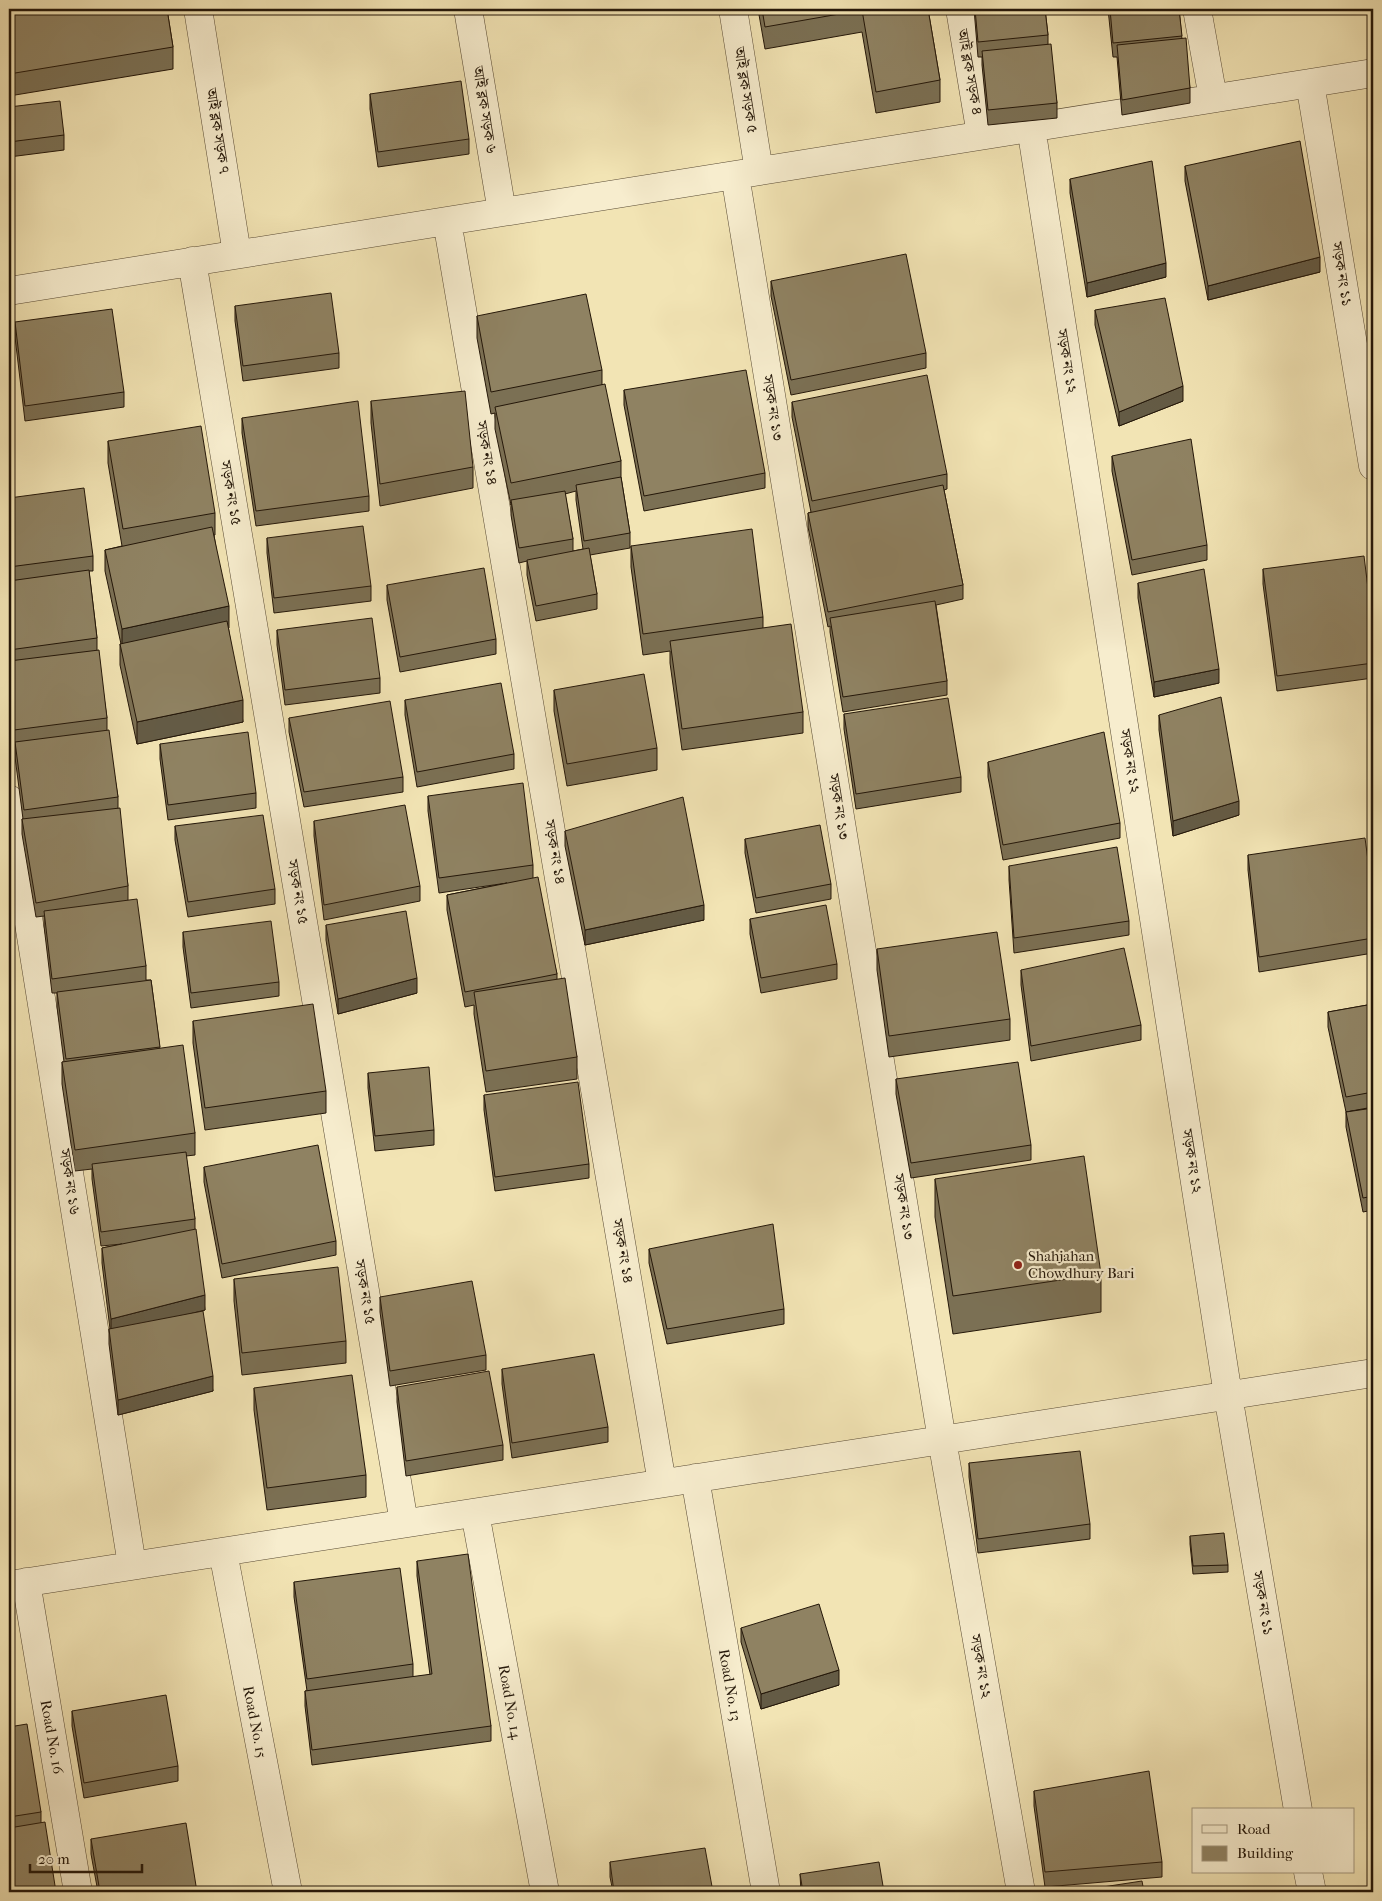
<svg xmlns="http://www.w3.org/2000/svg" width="1382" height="1901" font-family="'IM FELL French Canon','Noto Serif Bengali',serif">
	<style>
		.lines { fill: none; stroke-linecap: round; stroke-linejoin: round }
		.minor-casing { stroke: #584a34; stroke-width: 29 }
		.minor { stroke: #f7edce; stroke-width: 28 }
		.wall { fill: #7b7054; stroke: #241709; fill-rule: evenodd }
		.shaded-wall { fill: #645b45; stroke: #241709 }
		.building { fill: #8f8262; stroke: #241709 }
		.poi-dot { fill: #8f2418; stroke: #f7edce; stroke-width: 2 }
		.labels { text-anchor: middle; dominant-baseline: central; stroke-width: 4.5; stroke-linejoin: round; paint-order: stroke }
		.street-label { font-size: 15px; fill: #241709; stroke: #f7edce }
		.poi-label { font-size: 15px; fill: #241709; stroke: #f7edce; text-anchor: start }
	</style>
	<rect width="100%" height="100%" fill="#f2e4b4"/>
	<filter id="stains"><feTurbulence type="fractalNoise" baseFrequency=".004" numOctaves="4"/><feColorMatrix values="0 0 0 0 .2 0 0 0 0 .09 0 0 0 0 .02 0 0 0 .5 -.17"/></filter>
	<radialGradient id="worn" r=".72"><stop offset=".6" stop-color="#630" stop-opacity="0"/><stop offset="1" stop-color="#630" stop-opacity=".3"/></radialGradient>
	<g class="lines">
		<defs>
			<path id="minor" d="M198,9L237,254
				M468,9L502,212
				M733,9L759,171
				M960,9L981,135
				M1197,9L1213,98
				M1310,83L1373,466
				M1031,127L1228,1395L1298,1810
				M735,175L942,1440L1021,1892
				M447,221L662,1483
				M192,261L404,1523
				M9,291L1373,73
				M9,799L132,1565
				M695,1478L766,1892
				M475,1513L545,1892
				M223,1552L288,1892
				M26,1582L78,1892
				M9,1585L1373,1373
				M1308,1872L1312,1892"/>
		</defs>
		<use href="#minor" class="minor-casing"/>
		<use href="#minor" class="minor"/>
	</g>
	<path class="wall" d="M9,9H167L173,47V69L9,96Z
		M758,9H928L940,80V102L876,113L862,32L765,49Z
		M974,9H1045L1048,35V44L1057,103V118L988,125L982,65V57H978Z
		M1108,9H1179L1182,39L1190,88V103L1122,115L1117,57H1113Z
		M370,94L469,139V154L378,167L370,109Z
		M9,107L64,135V150L9,157Z
		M1185,166L1320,272L1208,300L1185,181Z
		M1070,179L1166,277L1087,297L1070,193Z
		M771,281L926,353V368L791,395L771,296Z
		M235,306L339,353V368L243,381L235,321Z
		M1095,310L1183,401L1119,426L1095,325Z
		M477,316L602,370V385L621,461V477L630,533V548L590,555L597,594V609L536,621L527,575V561L519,563L511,515V504V505L495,429V413L491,414L477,338ZM576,491V500L583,549L573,551V539L565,494Z
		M15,322L124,392V407L25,421L15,337Z
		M624,390L765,473V488L644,511L624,405Z
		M371,401L473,467V488L380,506L371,423Z
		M792,402L947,474V489L944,490L963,585V599L936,605L947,681V695L843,712L830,632V626L828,627L808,527V513L811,512L792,417Z
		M242,418L369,496V511L256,526L242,433Z
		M108,441L215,513V535H214L243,722L137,744L120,665V644H121L105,571V550L122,546L108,463Z
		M1112,456L1207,545V560L1132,575L1112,471Z
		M9,498L93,556V571H89L97,638V650L107,718V730L118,797V808L128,886V900L146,966V980H151L160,1049L195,1133V1155L186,1156L195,1219V1229L205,1310L198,1312L213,1391L118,1415L109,1344V1329H110L102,1263V1248L122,1244L101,1246L92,1179V1169L75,1171L62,1084V1062H64L57,1007V993H52L44,926V916L36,917L22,834V819H23L15,757V744L14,745L9,709Z
		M267,538L371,586V601L274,613L267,553Z
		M631,546L763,617V628L803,712V733L682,750L670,663V651L643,655L631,567Z
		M1263,569L1373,629V678L1277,691L1263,584Z
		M1138,583L1219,683L1154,697L1138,598Z
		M387,585L496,639V654L400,672L387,600Z
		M277,630L380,678V693L285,705L277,645Z
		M554,690L657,748V770L567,786L554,711Z
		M405,700L514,754V769L417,787L405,715Z
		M844,714L961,777V792L856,809L844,729Z
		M1159,715L1239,815L1173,836L1159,730Z
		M289,718L403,777V792L304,807L289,732Z
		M160,744L256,793V808L168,820L160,759Z
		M988,762L1120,823V838L1003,860L988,777Z
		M428,796L533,865V878L557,974V980L577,1057V1079L486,1092L474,1014V1005L465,1007L447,910V895L507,883L439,893L428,811Z
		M314,821L420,886V901L324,920L314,836Z
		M175,826L275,889V904L188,917L175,840Z
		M565,831L704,920L585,945L565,846Z
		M745,839L831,884V899L756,913L745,853Z
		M1248,855L1373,898V953L1259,972L1248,870Z
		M1009,866L1129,921V935L1014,953L1009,880Z
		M750,919L837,964V979L761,993L750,934Z
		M326,925L417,993L338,1014L326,940Z
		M183,932L279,982V996L191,1008L183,947Z
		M877,949L1010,1019V1040L889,1057L877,970Z
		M1021,970L1141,1025V1040L1031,1061L1021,985Z
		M1373,1004V1107L1346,1112L1328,1027V1012Z
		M193,1021L326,1091V1113L205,1130L193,1043Z
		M368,1073L434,1130V1145L375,1151L368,1088Z
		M896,1079L1031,1145V1160L911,1178L896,1094Z
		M484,1095L589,1164V1178L495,1191L484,1110Z
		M1373,1108V1210L1363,1212L1346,1127V1112Z
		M204,1167L336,1241V1255L222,1278L204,1182Z
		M935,1179L1101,1274V1312L953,1334L935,1217Z
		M649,1249L784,1309V1324L667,1344L649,1263Z
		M234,1279L346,1341V1363L242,1375L234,1301Z
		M380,1297L486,1355V1370L390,1386L380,1312Z
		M502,1369L608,1427V1442L512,1458L502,1384Z
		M397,1387L503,1445V1460L406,1476L397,1402Z
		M254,1388L366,1475V1497L267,1510L254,1410Z
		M969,1463L1090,1524V1539L978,1553L969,1477Z
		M1190,1536L1228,1565V1572L1193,1574L1190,1544Z
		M417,1561L491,1726V1741L312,1765L305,1706V1691H307L294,1597V1582L413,1664V1677L430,1675L417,1576Z
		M741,1628L839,1685L761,1709L741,1642Z
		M72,1711L178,1766V1781L84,1798L72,1726Z
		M9,1727L41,1812V1823L9,1892Z
		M1034,1791L1162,1862V1877L1045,1887L1034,1806Z
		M91,1839L197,1892H98L91,1854Z
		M610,1862L713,1892H613L610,1877Z
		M800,1874L884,1892H801Z"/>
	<path class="shaded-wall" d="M1320,257V272L1208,300V286Z
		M1166,263V277L1087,297V283Z
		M1183,386V401L1119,426V412Z
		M229,606V628L122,650V629Z
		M1219,669V683L1154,697V682Z
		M243,700V722L137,744V722Z
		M1239,801V815L1173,836V821Z
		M704,905V920L585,945V930Z
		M417,978V993L338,1014V999Z
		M205,1295V1310L111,1334V1319Z
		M213,1376V1391L118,1415V1400Z
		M839,1670V1685L761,1709V1694Z"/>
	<path class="building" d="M30,9H167L173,47L9,74V12Z
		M762,9H928L940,80L876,92L862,10L765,27Z
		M975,9H1045L1048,35L978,42Z
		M1110,9H1179L1182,36L1113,43Z
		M1186,38L1190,88L1122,100L1117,45Z
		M1051,44L1057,103L988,110L982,51Z
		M461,81L469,139L378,152L370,94Z
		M60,101L64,135L9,142V107Z
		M1300,141L1320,257L1208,286L1185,166Z
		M1152,161L1166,263L1087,283L1070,179Z
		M906,254L926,353L791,380L771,281Z
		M331,293L339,353L243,366L235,306Z
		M586,294L602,370L491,392L477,316Z
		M1165,298L1183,386L1119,412L1095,310Z
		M112,309L124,392L25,406L15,322Z
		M746,370L765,473L644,496L624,390Z
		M927,375L947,474L812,501L792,402Z
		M605,384L621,461L511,483L495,407Z
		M465,391L473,467L380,484L371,401Z
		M358,401L369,496L256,511L242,418Z
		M201,426L215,513L123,529L108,441Z
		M1191,439L1207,545L1132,560L1112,456Z
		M621,477L630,533L584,541L576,485Z
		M943,485L963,585L828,612L808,513Z
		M84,488L93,556L9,567V498Z
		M565,491L573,539L519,548L511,500Z
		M363,526L371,586L274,598L267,538Z
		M212,527L229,606L122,629L105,550Z
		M752,529L763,617L643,634L631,546Z
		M589,548L597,594L536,606L527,560Z
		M1364,556L1373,629V663L1277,676L1263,569Z
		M484,568L496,639L400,657L387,585Z
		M1204,569L1219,669L1154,682L1138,583Z
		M89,570L97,638L9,650V581Z
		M935,601L947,681L843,697L830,618Z
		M372,618L380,678L285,690L277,630Z
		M227,621L243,700L137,722L120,644Z
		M791,624L803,712L682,729L670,641Z
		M99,650L107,718L14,730L9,694V661Z
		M644,674L657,748L567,764L554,690Z
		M501,683L514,754L417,772L405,700Z
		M1221,697L1239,801L1173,821L1159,715Z
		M948,698L961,777L856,794L844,714Z
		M390,701L403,777L304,792L289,718Z
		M109,730L118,797L24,810L15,742Z
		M248,732L256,793L168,805L160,744Z
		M1104,732L1120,823L1003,845L988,762Z
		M523,783L533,865L439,878L428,796Z
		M683,797L704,905L585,930L565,831Z
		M405,805L420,886L324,905L314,821Z
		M120,808L128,886L36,903L22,819Z
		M263,815L275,889L188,902L175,826Z
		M820,825L831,884L756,898L745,839Z
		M1365,838L1373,898V938L1259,957L1248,855Z
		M1117,847L1129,921L1014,938L1009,866Z
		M538,877L557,974L465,992L447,895Z
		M137,899L146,966L52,979L44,911Z
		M826,905L837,964L761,978L750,919Z
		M406,911L417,978L338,999L326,925Z
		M271,921L279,982L191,993L183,932Z
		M997,932L1010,1019L889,1036L877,949Z
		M1124,948L1141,1025L1031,1046L1021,970Z
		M565,978L577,1057L486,1071L474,992Z
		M151,980L160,1047L66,1059L57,992Z
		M313,1004L326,1091L205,1108L193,1021Z
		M1373,1004V1092L1346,1097L1328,1012Z
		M183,1045L195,1133L75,1150L62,1062Z
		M1018,1062L1031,1145L911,1163L896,1079Z
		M429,1067L434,1130L375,1136L368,1073Z
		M578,1082L589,1164L495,1177L484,1095Z
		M1373,1108V1196L1363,1198L1346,1112Z
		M318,1145L336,1241L222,1264L204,1167Z
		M186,1152L195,1219L101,1232L92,1164Z
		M1084,1156L1101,1274L953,1296L935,1179Z
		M773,1224L784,1309L667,1329L649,1249Z
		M196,1229L205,1295L111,1319L102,1248Z
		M338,1267L346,1341L242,1353L234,1279Z
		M472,1281L486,1355L390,1371L380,1297Z
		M203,1311L213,1376L118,1400L109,1329Z
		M594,1354L608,1427L512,1443L502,1369Z
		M489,1371L503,1445L406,1461L397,1387Z
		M352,1375L366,1475L267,1488L254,1388Z
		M1080,1451L1090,1524L978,1539L969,1463Z
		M1224,1533L1228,1565L1193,1566L1190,1536Z
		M468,1554L491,1726L312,1750L305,1691L432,1674L417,1561Z
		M400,1568L413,1664L307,1679L294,1582Z
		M819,1604L839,1670L761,1694L741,1628Z
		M166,1695L178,1766L84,1783L72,1711Z
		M27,1724L41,1812L9,1817V1727Z
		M1149,1771L1162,1862L1045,1872L1034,1791Z
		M45,1822L56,1892H9V1828Z
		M186,1823L197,1892H100L91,1839Z
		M705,1848L713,1892H614L610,1862Z
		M879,1862L884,1892H803L800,1874Z
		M1142,1881L1144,1892H1070Z"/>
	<circle class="poi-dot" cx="1018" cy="1265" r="5"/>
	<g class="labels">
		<g class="street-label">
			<text transform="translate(970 72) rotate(80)">আই ব্লক সড়ক ৪</text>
			<text transform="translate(746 90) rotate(81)">আই ব্লক সড়ক ৫</text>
			<text transform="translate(485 110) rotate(81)">আই ব্লক সড়ক ৬</text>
			<text transform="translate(218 131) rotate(81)">আই ব্লক সড়ক ৭</text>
			<text transform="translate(1342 274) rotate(81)">সড়ক নং ১১</text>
			<text transform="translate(1067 361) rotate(81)">সড়ক নং ১২</text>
			<text transform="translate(773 408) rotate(81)">সড়ক নং ১৩</text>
			<text transform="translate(487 453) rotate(80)">সড়ক নং ১৪</text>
			<text transform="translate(231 493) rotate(80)">সড়ক নং ১৫</text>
			<text transform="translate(1130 761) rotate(81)">সড়ক নং ১২</text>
			<text transform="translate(839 807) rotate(81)">সড়ক নং ১৩</text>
			<text transform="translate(555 852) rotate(80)">সড়ক নং ১৪</text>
			<text transform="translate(298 892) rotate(80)">সড়ক নং ১৫</text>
			<text transform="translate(1192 1161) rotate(81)">সড়ক নং ১২</text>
			<text transform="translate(70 1182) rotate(81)">সড়ক নং ১৬</text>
			<text transform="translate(904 1207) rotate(81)">সড়ক নং ১৩</text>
			<text transform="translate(623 1251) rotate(80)">সড়ক নং ১৪</text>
			<text transform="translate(365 1292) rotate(80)">সড়ক নং ১৫</text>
			<text transform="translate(1263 1603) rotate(80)">সড়ক নং ১১</text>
			<text transform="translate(981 1666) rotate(80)">সড়ক নং ১২</text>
			<text transform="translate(730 1685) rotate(80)">Road No. 13</text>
			<text transform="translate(510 1702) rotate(80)">Road No. 14</text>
			<text transform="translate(255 1722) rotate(79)">Road No. 15</text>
			<text transform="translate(52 1737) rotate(80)">Road No. 16</text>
		</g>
		<g class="poi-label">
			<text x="1028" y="1256">Shahjahan<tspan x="1028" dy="17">Chowdhury Bari</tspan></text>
		</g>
	</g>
	<rect width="1382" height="1901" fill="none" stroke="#f2e4b4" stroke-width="30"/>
	<rect x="10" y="10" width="1362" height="1881" fill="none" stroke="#241709" stroke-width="2.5"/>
	<rect x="15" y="15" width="1352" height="1871" fill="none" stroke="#241709"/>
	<rect x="1192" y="1808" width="162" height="65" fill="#f7edce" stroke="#a3977f"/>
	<rect x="1202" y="1825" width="25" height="8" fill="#f7edce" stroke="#a3977f"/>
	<text x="1237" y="1834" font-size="15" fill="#241709">Road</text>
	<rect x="1202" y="1846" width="25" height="15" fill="#8f8262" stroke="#a3977f"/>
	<text x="1237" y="1858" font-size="15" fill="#241709">Building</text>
	<path d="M30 1864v8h112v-8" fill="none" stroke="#241709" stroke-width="2.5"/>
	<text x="38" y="1864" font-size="15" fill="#241709" stroke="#f7edce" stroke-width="4" paint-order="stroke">20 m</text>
	<rect width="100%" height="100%" filter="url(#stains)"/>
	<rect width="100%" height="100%" fill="url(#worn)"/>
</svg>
